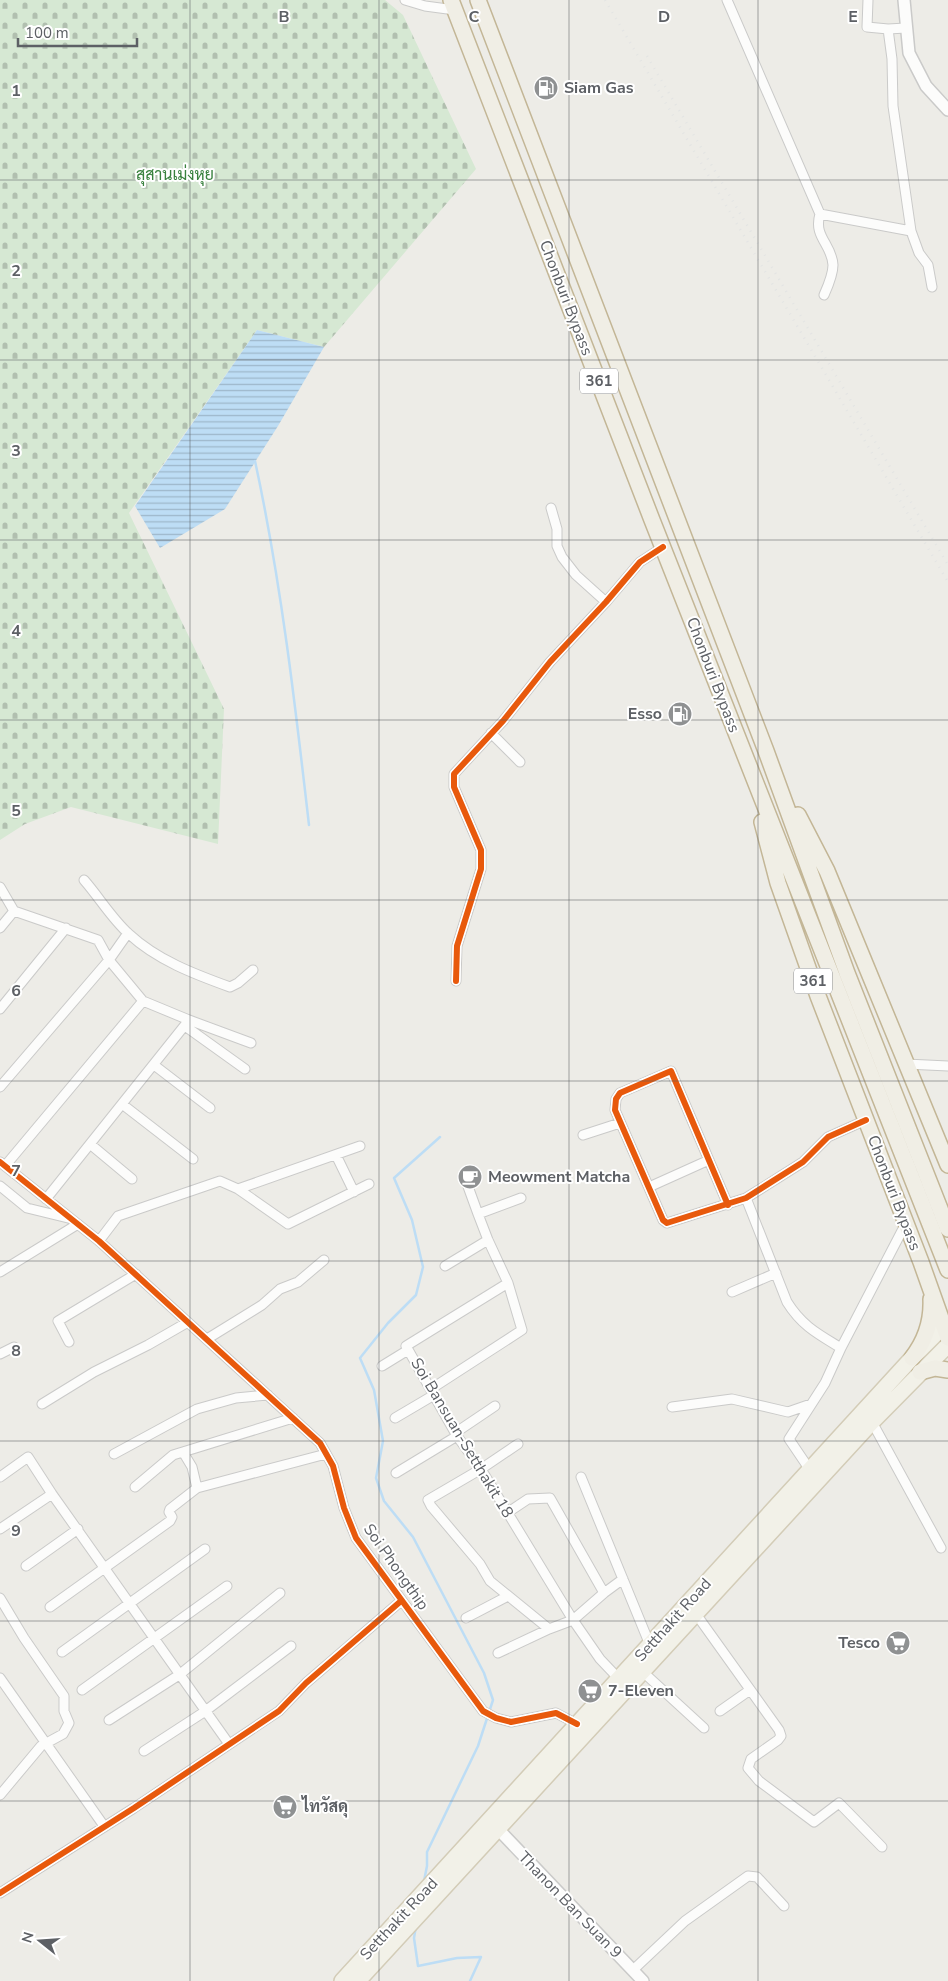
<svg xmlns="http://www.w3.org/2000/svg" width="948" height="1981" font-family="'Nunito Sans',Sarabun,sans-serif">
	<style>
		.cemetery { fill: url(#cemetery-stones) }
		.water { fill: url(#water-rules) }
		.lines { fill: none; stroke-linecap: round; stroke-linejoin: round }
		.stream { stroke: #bdddf5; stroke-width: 2.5 }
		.minor-casing { stroke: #cacac9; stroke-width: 11 }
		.tertiary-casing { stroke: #cacac9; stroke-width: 14 }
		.primary-casing { stroke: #d3ccb7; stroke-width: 18 }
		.trunk-casing { stroke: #c3b696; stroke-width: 18 }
		.minor { stroke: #fcfcfb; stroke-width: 9 }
		.tertiary { stroke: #fcfcfb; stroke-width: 11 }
		.primary { stroke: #f2f1e8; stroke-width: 15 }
		.trunk { stroke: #f0eee5; stroke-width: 15 }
		.rail { stroke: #e3e4e3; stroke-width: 2.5; stroke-dasharray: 1 6; stroke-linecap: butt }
		.cycleway-casing { stroke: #fff; stroke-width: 9 }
		.cycleway { stroke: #e8590c; stroke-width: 6 }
		.grid { fill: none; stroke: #5d6065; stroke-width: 1; stroke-opacity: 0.55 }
		.labels { text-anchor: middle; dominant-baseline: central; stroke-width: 4; stroke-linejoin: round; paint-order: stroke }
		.shield { fill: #fff; stroke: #8e9093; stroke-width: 1 }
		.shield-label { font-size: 15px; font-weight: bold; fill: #5d6065 }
		.poi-label { font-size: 16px; font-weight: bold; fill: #5d6065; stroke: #fff; text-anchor: start }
		.park-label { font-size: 16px; fill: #38813d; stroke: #fff }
		.street-label { font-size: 16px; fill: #5d6065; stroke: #fff }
		.grid-label { font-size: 16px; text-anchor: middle; font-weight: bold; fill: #5d6065; stroke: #fff; stroke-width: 4; stroke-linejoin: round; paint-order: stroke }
	</style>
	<defs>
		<pattern id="cemetery-stones" width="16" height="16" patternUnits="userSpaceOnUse" patternTransform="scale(1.25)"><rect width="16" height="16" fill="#d6e8d3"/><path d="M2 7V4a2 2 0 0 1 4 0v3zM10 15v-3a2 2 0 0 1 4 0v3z" fill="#b1bfaf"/></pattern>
		<pattern id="water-rules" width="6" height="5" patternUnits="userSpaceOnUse" patternTransform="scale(1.25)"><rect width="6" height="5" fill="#bdddf5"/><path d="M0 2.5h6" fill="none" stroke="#9db7ca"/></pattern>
	</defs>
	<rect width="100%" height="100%" fill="#edece7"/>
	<path class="cemetery" d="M0,0H385L403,15L476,169L324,347L257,330L129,513L224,709L218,844L71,807L25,824L0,840Z"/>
	<path class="water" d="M257,330L324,347L278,426L225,509L160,548L135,506Z"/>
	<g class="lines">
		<path class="stream" d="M255,461C281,581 295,703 309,825
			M424,1881L427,1866V1852L478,1746L493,1700L484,1673L413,1537L384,1501L376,1478L383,1441L374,1390L360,1358L388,1323L416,1295L423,1267L412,1220L394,1178L440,1137
			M416,1926L414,1938L418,1966L457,1958L481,1957L470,1981"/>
		<defs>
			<path id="minor" d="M405,0L425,6L455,10
				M727,0L820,214C813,237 832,244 833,265C833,275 828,286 824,295
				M868,0L867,27L888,29
				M906,28L888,29L892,59L893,106L911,231L919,253L928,265L932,287
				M820,214L911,231
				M551,508L557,529V546L562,557L576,575L606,602
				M491,733L520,762
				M84,880C99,897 112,919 129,934C157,960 194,974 230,987L238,983L253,970
				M0,887L14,911L98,940L109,960L143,1001L189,1020L251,1043
				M0,928L14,911
				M456,981L457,946L481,869V850L454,787V774L503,721L550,662L606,602L640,562L663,547
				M0,1009L66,928
				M185,1026L245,1069
				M906,1064L948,1066
				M154,1065L210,1108
				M0,1087L109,960L128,933
				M122,1104L193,1159
				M583,1135L620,1123
				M90,1144L132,1179
				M336,1155L354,1192
				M0,1162L99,1241L320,1443L333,1466L344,1508L356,1538L483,1711L496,1718L511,1722L556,1713L577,1724
				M5,1166L143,1001
				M466,1181L478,1214
				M0,1186L27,1208L68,1218
				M649,1187L709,1160
				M238,1189L360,1146
				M521,1198L478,1214L488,1240L508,1283L406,1346L457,1436L481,1469L573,1620L600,1659L619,1679
				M746,1198L787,1302C802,1326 818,1334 841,1348
				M46,1199L189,1020
				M728,1205L671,1071L620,1093L616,1099L615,1110L663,1220L667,1223L746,1198L803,1162L828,1137L866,1120
				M99,1241L118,1216L220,1181L238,1189L288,1224L369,1184
				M445,1266L488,1240
				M0,1272L78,1224
				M732,1292L776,1273
				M207,1339L262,1305L280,1289L298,1282L324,1260
				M69,1342L58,1321L136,1274
				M0,1354L14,1347
				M382,1366L408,1350
				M431,1389L522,1330L508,1283
				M42,1404L94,1372L148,1345L188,1322
				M672,1407L732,1399L788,1412L811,1404
				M395,1418L434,1395
				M872,1422L941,1548
				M455,1433L495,1406
				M183,1452L192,1467L197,1488
				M114,1454L197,1409L236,1398L268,1395
				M810,1470L789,1439L825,1383L841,1348L906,1223
				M396,1473L457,1436
				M0,1477L28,1457L52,1494L229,1744
				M581,1477L650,1645
				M135,1487L173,1455L293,1418
				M507,1513L528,1499L550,1498L604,1593L573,1620L549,1629L490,1581L480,1564L431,1506L428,1500L481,1469L518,1444
				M0,1529L52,1494
				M26,1566L78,1529
				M604,1593L623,1579
				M0,1598L24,1638L64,1696V1711L69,1723L63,1734L41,1746L0,1795
				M50,1607L170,1521L172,1517L169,1512L170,1509L197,1488L326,1454
				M696,1614L779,1730L781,1736L778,1740L751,1759L748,1768L759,1781L814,1822L839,1803L882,1847
				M466,1618L508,1596
				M62,1652L205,1549
				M498,1653L549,1629
				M643,1672L704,1728
				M0,1678L104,1826
				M82,1690L227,1586
				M720,1711L750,1690
				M109,1720L179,1675L280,1593
				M144,1751L204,1712L291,1646
				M0,1893L134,1808L279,1711L306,1683L401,1601
				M633,1970L685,1921L748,1876L757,1877L784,1906"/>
			<path id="tertiary" d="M904,0L909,53L926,86L948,110
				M498,1829L643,1981"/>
			<path id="primary" d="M342,1981L912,1358L944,1326
				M358,1981L872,1422L948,1345"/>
			<path id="trunk" d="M451,0L652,520L948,1270
				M478,0L766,751L847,973L948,1229
				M798,815L827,871L948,1165
				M762,822L778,883L818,996L921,1262L948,1338
				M912,1358C926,1340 932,1321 931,1299
				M920,1372L935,1368L948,1370"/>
		</defs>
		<use href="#minor" class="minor-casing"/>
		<use href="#tertiary" class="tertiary-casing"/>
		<use href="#primary" class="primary-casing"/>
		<use href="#trunk" class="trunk-casing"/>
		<use href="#minor" class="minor"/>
		<use href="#tertiary" class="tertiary"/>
		<use href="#primary" class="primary"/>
		<use href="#trunk" class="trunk"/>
		<path class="rail" d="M605,0L948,582
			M647,56L948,565"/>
		<defs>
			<path id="cycleway" d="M456,981L457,946L481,869V850L454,787V774L503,721L550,662L606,602L640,562L663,547
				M0,1162L99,1241L320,1443L333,1466L344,1508L356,1538L483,1711L496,1718L511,1722L556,1713L577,1724
				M728,1205L671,1071L620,1093L616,1099L615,1110L663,1220L667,1223L746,1198L803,1162L828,1137L866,1120
				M0,1893L134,1808L279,1711L306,1683L401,1601"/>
		</defs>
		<use href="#cycleway" class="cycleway-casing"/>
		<use href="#cycleway" class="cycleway"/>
	</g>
	<path class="grid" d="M190,0V1981M379,0V1981M569,0V1981M758,0V1981M0,180H948M0,360H948M0,540H948M0,720H948M0,900H948M0,1081H948M0,1261H948M0,1441H948M0,1621H948M0,1801H948"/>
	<defs>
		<symbol id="fuel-disc" viewBox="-11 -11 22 22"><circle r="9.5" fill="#8f9192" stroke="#fff"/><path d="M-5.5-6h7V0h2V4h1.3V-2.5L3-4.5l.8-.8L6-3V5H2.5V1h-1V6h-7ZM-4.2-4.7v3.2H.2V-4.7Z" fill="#fff"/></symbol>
		<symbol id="cafe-disc" viewBox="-11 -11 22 22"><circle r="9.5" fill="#8f9192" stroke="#fff"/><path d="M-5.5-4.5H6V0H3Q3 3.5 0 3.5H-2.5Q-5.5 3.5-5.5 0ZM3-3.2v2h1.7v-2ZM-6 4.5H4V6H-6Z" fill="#fff"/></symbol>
		<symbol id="supermarket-disc" viewBox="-11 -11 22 22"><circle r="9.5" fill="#8f9192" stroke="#fff"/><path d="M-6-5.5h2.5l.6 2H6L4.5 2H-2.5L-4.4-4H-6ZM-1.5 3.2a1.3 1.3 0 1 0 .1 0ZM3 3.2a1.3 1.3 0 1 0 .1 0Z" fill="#fff"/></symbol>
	</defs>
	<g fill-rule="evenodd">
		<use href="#fuel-disc" x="532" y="74" width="28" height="28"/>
		<use href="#fuel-disc" x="666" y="700" width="28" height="28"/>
		<use href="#cafe-disc" x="456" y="1163" width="28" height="28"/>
		<use href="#supermarket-disc" x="884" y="1629" width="28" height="28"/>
		<use href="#supermarket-disc" x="576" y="1677" width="28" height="28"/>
		<use href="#supermarket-disc" x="271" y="1793" width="28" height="28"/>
	</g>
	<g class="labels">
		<g class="shield">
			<rect x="580" y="368.5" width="38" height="25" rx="4"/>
			<rect x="794" y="968.5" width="38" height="25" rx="4"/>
		</g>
		<g class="shield-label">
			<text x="599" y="381">361</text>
			<text x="813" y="981">361</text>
		</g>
		<g class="poi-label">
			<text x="564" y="88">Siam Gas</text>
			<text x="662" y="714" text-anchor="end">Esso</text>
			<text x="488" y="1177">Meowment Matcha</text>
			<text x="880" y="1643" text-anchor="end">Tesco</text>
			<text x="608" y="1691">7-Eleven</text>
			<text x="302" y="1807">ไทวัสดุ</text>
		</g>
		<g class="park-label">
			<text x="175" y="175">สุสานเม่งหุย</text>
		</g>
		<g class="street-label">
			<text transform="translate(566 298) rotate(69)">Chonburi Bypass</text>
			<text transform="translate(713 675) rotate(69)">Chonburi Bypass</text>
			<text transform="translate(894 1193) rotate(69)">Chonburi Bypass</text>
			<text transform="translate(462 1438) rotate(59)">Soi Bansuan-Setthakit 18</text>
			<text transform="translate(396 1567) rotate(55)">Soi Phongthip</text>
			<text transform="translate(673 1620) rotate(-48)">Setthakit Road</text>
			<text transform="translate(570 1905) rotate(46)">Thanon Ban Suan 9</text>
			<text transform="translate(399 1919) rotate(-47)">Setthakit Road</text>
		</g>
	</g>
	<g class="grid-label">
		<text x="284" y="22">B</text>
		<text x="474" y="22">C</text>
		<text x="664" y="22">D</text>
		<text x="853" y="22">E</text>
		<text x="16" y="96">1</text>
		<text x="16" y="276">2</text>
		<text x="16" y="456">3</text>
		<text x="16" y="636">4</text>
		<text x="16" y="816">5</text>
		<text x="16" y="996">6</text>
		<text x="16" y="1176">7</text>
		<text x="16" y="1356">8</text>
		<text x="16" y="1536">9</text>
	</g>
	<g transform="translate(40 1941) rotate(287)" stroke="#ffffff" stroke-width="4" paint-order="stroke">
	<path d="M0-4L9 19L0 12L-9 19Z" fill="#5d6065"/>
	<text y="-8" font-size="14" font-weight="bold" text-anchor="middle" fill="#5d6065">N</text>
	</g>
	<path d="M18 38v8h119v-8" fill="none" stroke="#5d6065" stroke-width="2.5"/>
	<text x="25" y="38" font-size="15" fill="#5d6065" stroke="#ffffff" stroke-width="4" paint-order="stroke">100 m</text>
</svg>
